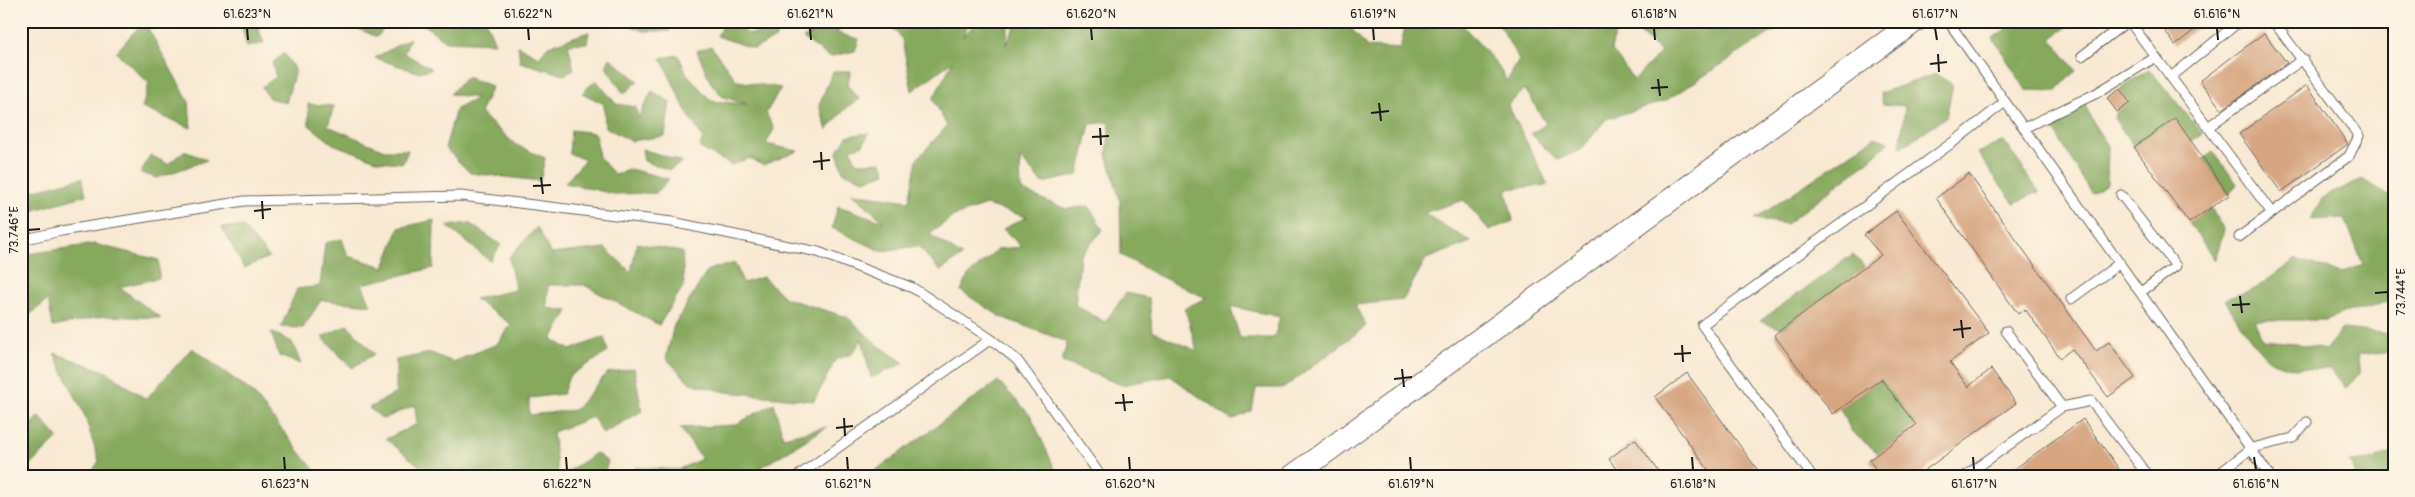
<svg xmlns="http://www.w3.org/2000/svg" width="2415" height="497" font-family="Pangolin,sans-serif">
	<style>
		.forest { fill: #86a95d; stroke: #51623c; fill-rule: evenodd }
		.building { fill: #d7a681 }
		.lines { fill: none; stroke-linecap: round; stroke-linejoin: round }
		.service-casing { stroke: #69645c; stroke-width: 11 }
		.tertiary-casing { stroke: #69645c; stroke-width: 24 }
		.service { stroke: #fff; stroke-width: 9 }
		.tertiary { stroke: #fff; stroke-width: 22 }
		.ticks { fill: none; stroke: #1c1c1c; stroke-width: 2 }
		.neatline { fill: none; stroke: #1c1c1c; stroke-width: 2 }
		.ticks-label { font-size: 12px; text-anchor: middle; fill: #1c1c1c }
	</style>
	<rect width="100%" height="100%" fill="#fcf5e5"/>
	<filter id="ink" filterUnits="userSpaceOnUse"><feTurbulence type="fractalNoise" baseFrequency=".02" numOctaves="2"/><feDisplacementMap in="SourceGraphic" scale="10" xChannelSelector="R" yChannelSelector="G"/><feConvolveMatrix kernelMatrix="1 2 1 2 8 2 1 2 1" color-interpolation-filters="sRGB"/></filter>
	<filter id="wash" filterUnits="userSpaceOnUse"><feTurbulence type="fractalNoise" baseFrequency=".0096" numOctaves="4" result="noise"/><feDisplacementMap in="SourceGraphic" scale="20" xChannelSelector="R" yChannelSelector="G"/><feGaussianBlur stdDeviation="1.12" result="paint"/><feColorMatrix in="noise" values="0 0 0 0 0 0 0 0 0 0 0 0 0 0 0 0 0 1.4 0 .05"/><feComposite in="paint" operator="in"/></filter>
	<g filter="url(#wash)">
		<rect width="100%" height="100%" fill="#f8e9d2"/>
		<path class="forest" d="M144,21L189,102L191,128L142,108L149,83L116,52Z
			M246,21H274L257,25L264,43L247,47L242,27Z
			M340,21H378L386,26L377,37Z
			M414,21H486L495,43L445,41L422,23Z
			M621,21H652L670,31H643Z
			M722,21H734L745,33L755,34L758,21H776V38L754,49L717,36L725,23Z
			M820,21H844L837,33L859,39L855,51L829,57L803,38L825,28Z
			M887,21H969L963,37L977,21H1009L1006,45L1017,21H1345L1367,47L1400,49L1405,27L1398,21H1459L1496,63L1507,81L1519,60L1497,21H1618L1611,49L1634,80L1661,52L1627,21H1789L1665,101L1606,119L1581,150L1557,160L1531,134L1546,124L1525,89L1508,105L1548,185L1506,189L1513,221L1489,230L1464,200L1424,213L1471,242L1426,259L1403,300L1355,305L1366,326L1284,388H1256L1252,411L1232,420L1170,376L1122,385L1062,362L1067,342L1001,317L961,291L968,276L998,249L1022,247L1003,229L1027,217L986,205L954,216L929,234L962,256L940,271L918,246L881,251L832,228L838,206L884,222L852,193L909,201L917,159L947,126L933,99L953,61L912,91L902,39ZM1110,122L1107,154L1120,201L1121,255L1155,274L1206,298L1185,308L1197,351L1152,331L1149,298L1126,293L1105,322L1075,305L1080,256L1103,230L1089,206L1066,209L1021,190L1020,158L1042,183L1078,175L1090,124ZM1230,306L1280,317L1274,338H1240Z
			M2017,21H2074L2051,39L2076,70L2056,91L2026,90L1993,38Z
			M589,32L587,43L568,44L574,69L564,75L520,62L518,46L539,57L548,46Z
			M410,38L404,53L432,69L417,72L375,58Z
			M711,46L737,81L781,88L766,113L774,129L766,144L798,151L763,165L750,158L731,165L700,148L703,138L686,111L661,58L678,55L687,74L711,101L747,104L723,97L711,83L697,51Z
			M284,53L295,70L286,103L269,98L262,87L276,77L272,63Z
			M610,58L638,81L624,94L606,67Z
			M2149,69L2203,134L2191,141L2134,147L2114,118L2117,112L2129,103L2120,89Z
			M833,71H851L847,85L860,99L844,110L827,130L819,105Z
			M1936,74L1953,85L1946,117L1900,148L1905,106L1883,104L1880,93Z
			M466,77L492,86L480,113L516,145L545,158L540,181L470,173L445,148L456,109L477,98L450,94Z
			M596,80L616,104L636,107L638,118L652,91L670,102L665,136L631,141L605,127L604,104L582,93Z
			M2083,99L2093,123L2108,146L2107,184L2091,193L2052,127Z
			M308,104L334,106L328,126L384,150H408L403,163L379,161L333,144L309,125Z
			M571,130L595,133L599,157L615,175L630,169L669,179L656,193L614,194L565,183L585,160L569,153Z
			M869,133L863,145L851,149L856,163L882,162L886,173L864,180L843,172L837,152L847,136Z
			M1875,137L1889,142L1866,163L1786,224L1755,219Z
			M2004,141L2039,192L2014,203L1977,153Z
			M642,149L683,162L669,170L644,161Z
			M184,151L207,160L157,178L141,173L150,155L168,164Z
			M2213,151L2237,184L2229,195L2203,158Z
			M82,178L86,195L21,214V194Z
			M2362,179L2394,198V301H2389L2365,309L2350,310L2326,320H2254L2263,340L2295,343L2325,350L2342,329L2394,334V351L2357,355L2360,373L2346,388L2330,369C2314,369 2281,370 2268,359C2257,350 2231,312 2225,299L2255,289L2296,259L2340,273L2363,265L2345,218L2310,220L2324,197Z
			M2211,208L2224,230L2215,260L2189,223Z
			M434,220L433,268L362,284L371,305L321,300L303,328L281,327L297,289L320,286L325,243L342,239L348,256L384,267L399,228Z
			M469,223L501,245L490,261L447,226Z
			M222,227H243L269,257L244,268Z
			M537,227L551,254L605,248L631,272L637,243L682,252L684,285L659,325L584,285H548L547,308L568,311L552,339L570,350L604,337L608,352L569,376L563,394L529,398V415L575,410L607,373L634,368L642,411L603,434L593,417L553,432L558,476H432L386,439L417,424L415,405L383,419L369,408L396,393V360L431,353L453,362L497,344L511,324L474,299L515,290L509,257Z
			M94,244L159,260V278L119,287L161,318L104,316L53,327L48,300L21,322V255Z
			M1853,254L1865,267L1782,329L1760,321Z
			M735,263L743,283L763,277L785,298L847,317L878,345L904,363L871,378L862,339L852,354L836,359L814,401L726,392L690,383L666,358L674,325L708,270Z
			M348,325L374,354L352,368L322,337Z
			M271,332L292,342L301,364L279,356Z
			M192,348L252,392L319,476H89L99,461L84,414L54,353L107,372L146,399Z
			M1881,379L1916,425L1878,453L1852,432L1840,409Z
			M998,381L1031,416L1058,476H868Z
			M774,403L783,437L827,427L747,476H627L636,467L677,470L702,459L680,428L735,425Z
			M39,416L58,438L21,474V433Z
			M596,453L608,462L603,476H561Z
			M2394,453V476H2356L2349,462L2370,460Z"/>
		<g id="blocks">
			<path class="building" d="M2158,21H2206L2175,45Z
				M2264,33L2287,63L2222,110L2200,81Z
				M2307,85L2348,144L2281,192L2239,134Z
				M2120,89L2130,103L2117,112L2107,98Z
				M2175,118L2229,195L2189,223L2134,147Z
				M1969,174L2096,351L2109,342L2135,378L2108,397L2072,349L2060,358L2025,309L2018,314L1936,198Z
				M1896,211L1989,333L1950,362L1968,387L1991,369L2016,403L1917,476H1881L1869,460L1916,425L1881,379L1833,414L1774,335L1881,255L1864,235Z
				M1687,373L1762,476H1713L1655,397Z
				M2083,419L2124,476H2005Z
				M1635,439L1662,476H1621L1609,459Z"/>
		</g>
	</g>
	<g filter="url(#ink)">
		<use href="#blocks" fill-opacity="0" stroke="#69645c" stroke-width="1"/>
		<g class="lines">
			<defs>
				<path id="service" d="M1948,21L2270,476
					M2129,21L2272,213
					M2082,56L2128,21
					M2171,77L2240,21
					M2208,127L2303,59
					M2024,128L2095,94L2156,57
					M2121,195L2176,266L2141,292
					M2239,237L2349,156L2359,136L2273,21
					M21,240L61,231L244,201L461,196L672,222L818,252L913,288L991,339
					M2071,299L2120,263
					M2062,407L2091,401L2148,476
					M798,476L991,339L1017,360L1101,476
					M1812,476L1702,325L1960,137L2005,102
					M1965,476L2062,407L2006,331
					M2216,476L2252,448L2293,438L2307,422"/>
				<path id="tertiary" d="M1293,476L1915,21"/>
			</defs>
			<use href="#service" class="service-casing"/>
			<use href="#tertiary" class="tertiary-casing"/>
			<use href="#service" class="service"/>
			<use href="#tertiary" class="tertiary"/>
		</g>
	</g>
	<path class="ticks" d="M247,28L248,40M528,28L529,40M810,28L811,40M1091,28L1092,40M1373,28L1374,40M1654,28L1655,40M1935,28L1937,40M2217,28L2218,40M1938,54L1939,72M1930,64L1947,62M1658,79L1660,96M1651,88L1668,87M1379,103L1381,121M1371,113L1389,111M1100,128L1101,145M1092,137L1109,136M821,152L822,170M813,162L830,160M541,177L543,194M533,186L551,185M262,201L263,219M254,211L271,209M28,230L40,229M2375,293L2388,292M2240,296L2242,313M2232,305L2250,304M1961,320L1963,338M1953,330L1971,328M1682,345L1683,362M1674,354L1691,353M1402,369L1404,387M1394,379L1412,377M1123,394L1125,411M1115,403L1133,402M844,418L845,436M836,428L853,426M284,457L285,470M566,457L567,470M847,457L848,470M1129,457L1130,470M1410,457L1411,470M1692,457L1693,470M1973,457L1974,470M2254,457L2256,470"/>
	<rect width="2415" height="497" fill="none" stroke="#fcf5e5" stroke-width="55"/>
	<rect x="28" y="28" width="2360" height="442" class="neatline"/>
	<g class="ticks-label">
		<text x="247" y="18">61.623°N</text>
		<text x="528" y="18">61.622°N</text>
		<text x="810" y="18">61.621°N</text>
		<text x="1091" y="18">61.620°N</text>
		<text x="1373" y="18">61.619°N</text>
		<text x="1654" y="18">61.618°N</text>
		<text x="1935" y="18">61.617°N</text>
		<text x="2217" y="18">61.616°N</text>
		<text transform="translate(14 230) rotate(-90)" y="4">73.746°E</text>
		<text transform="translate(2401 292) rotate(-90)" y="4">73.744°E</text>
		<text x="285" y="488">61.623°N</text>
		<text x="567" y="488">61.622°N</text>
		<text x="848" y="488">61.621°N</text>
		<text x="1130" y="488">61.620°N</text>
		<text x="1411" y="488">61.619°N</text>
		<text x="1693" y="488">61.618°N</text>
		<text x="1974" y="488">61.617°N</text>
		<text x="2256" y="488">61.616°N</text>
	</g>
</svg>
